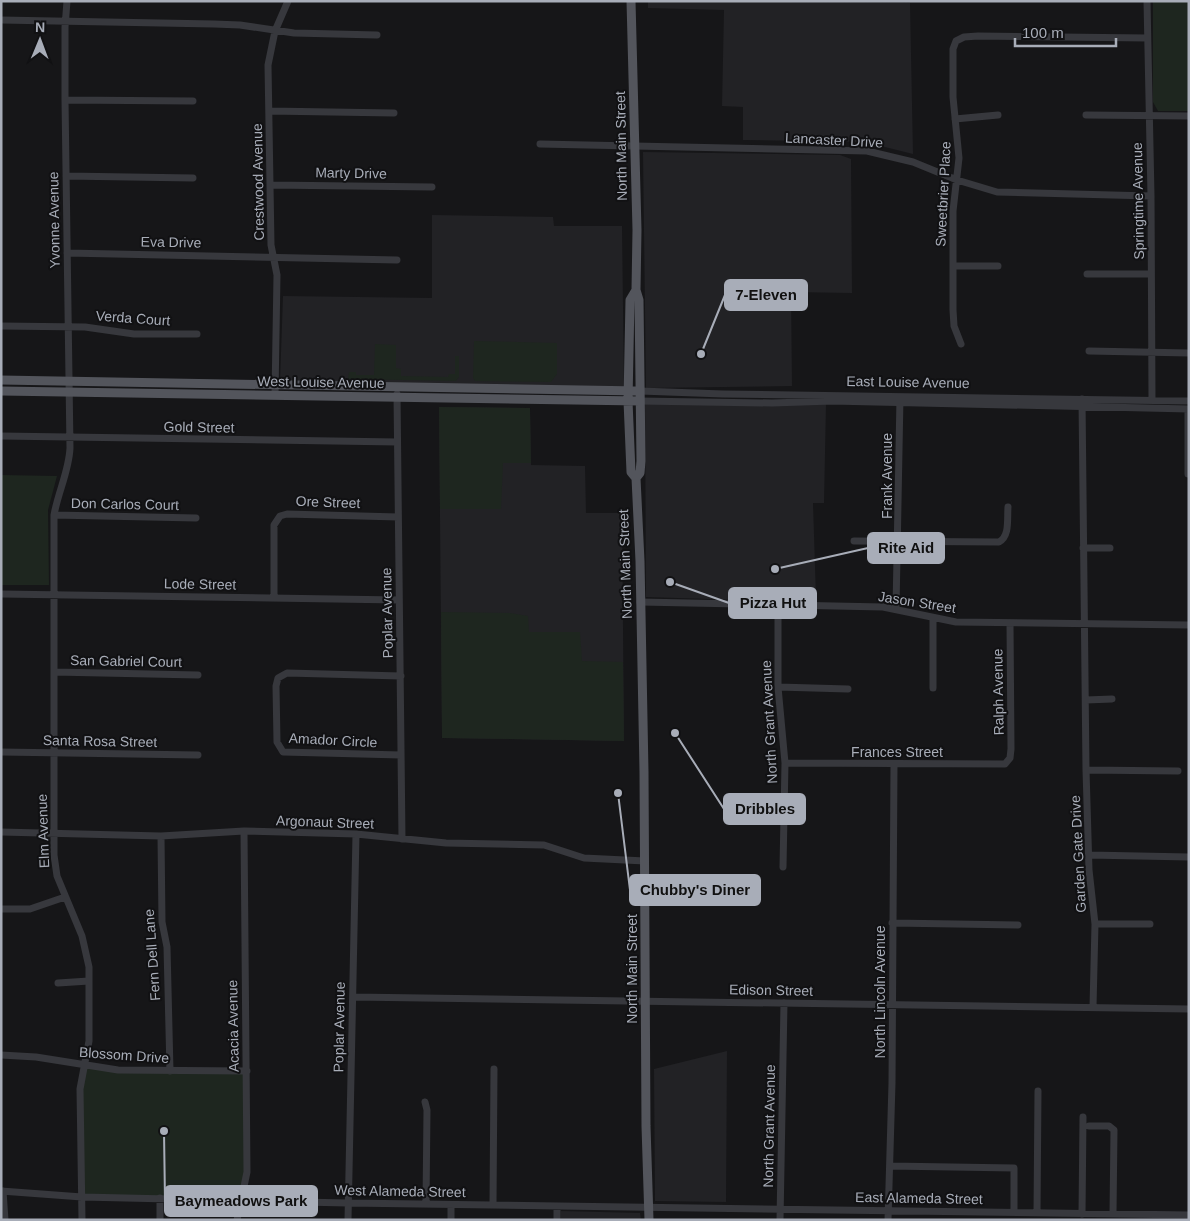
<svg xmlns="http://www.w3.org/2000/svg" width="1190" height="1221" font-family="Helvetica,sans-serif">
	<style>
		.built { fill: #222225 }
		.green { fill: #1e261f }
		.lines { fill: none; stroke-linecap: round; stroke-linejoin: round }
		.minor { stroke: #37383d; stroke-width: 7 }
		.major { stroke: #53555c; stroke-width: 9 }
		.labels { text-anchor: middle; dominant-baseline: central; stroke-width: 4; stroke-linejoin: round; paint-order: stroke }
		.street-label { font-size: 14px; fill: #a8adb8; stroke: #111113 }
		.leader { fill: none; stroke: #a8adb8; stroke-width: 2 }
		.callout-dot { fill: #a8adb8; stroke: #111113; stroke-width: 2 }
		.callout { fill: #a8adb8; stroke: #a8adb8; stroke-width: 2 }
		.callout-label { font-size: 15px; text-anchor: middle; font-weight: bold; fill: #111 }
	</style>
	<rect width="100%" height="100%" fill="#161618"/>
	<path class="built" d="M648,1L910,3L913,154L865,142L743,140V107L722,106L724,10L648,8Z
		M643,152L840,155L851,159L852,293L791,292L792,386L646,388Z
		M432,215L553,217L554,226H622L624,387L280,381L283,296L432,298Z
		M645,404H826L824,503H813L816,598L808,602L646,597Z
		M439,407L530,408L531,465L585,466L586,513H622L624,741L442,738Z
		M727,1051L726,1202L655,1201L654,1069Z
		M561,1211L640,1213L641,1220H561Z"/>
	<path class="green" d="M1153,1H1189V111H1158L1153,102Z
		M474,341L557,343V374L551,382L475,381L473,378Z
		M375,344L396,345V368L401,369V376L448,377L449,374H455V356H459V377L456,381L348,379L349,372H356V375H374Z
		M439,407L530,408L531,463H503L501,509H440Z
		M1,475L57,476L48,510L49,585H1Z
		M441,612L510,613L528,616L529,632H580L582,661L623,662L624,741L442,738Z
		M85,1066L247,1071V1172L241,1201L82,1197L80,1089Z"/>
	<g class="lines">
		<path class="minor" d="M67,1L65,27V100L70,448C69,471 58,492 54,515V855L57,876L82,936L89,967V1041L80,1089L82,1220
			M1147,1L1151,196L1152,400
			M1,20L214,24L240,25L294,33L377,35
			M65,100L193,101
			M269,111L394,113
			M1086,115L1189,116
			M955,119L998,115
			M540,144L867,151L913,162L957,180L997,192L1151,196
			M66,176L193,178
			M271,185L432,187
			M67,253L397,260
			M953,266H998
			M1087,274H1151
			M1,326L85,327L134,334H197
			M961,344L954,326L953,310V211L959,158L953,97V49L956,41L964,37L978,36L1147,38
			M1089,351L1189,353
			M640,391L723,394L1189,401
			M397,394L402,839
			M275,395L277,275L271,245L268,65L275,31L288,1
			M1082,399L1086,770L1089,870L1095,924L1093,1007
			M640,401L772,403L832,401L1189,409
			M1,436L397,442
			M1188,474V409
			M54,515L196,518
			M854,541L999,542C1010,536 1007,519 1008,507
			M1083,548H1110
			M1,594L399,600
			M274,597V525L280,516L287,514L398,517
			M640,602L883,607L956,622L1189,625
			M778,606V687L785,763L783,867
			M896,609L900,397
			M933,619V688
			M54,672L198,675
			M401,676L287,673L278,678L276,686L277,742L283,752L401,755
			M778,687L848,689
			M1086,700L1112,699
			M1,752L198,755
			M785,763L1005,764L1010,758L1011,749L1010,623
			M1086,770L1178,771
			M1,832L161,836L244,831L356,834L446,843L544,845L584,858L645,861
			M161,836L162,922L167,947L170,1071
			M1089,855L1189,857
			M1,909H30L65,897
			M892,923L1018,925
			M1095,924H1150
			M58,983L89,981
			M353,997L1189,1009
			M1,1055L36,1057L118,1070L247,1071
			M425,1102L427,1110L426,1204
			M1089,1126H1109L1114,1130L1113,1214
			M890,1166L1014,1168V1212
			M1,1191L82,1197L348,1203L1189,1215
			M3,1191L5,1220
			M160,1198V1220
			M493,1205L494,1069
			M1037,1213L1038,1091
			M1082,1214L1083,1117
			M237,1220L247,1172L244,831
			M348,1220L356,834
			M451,1220V1205
			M557,1220V1207
			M780,1220L784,1003
			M888,1220L892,1083L894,765"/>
		<path class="major" d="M631,1L637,230L636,290L639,300L641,461L640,473L636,478L640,561L644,772L646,1126L649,1220
			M636,290L630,300L628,401L631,472L636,478
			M1,380L640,391
			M1,391L640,401"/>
	</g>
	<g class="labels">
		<g class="street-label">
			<text transform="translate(834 140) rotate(3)">Lancaster Drive</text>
			<text transform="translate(621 146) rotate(-91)">North Main Street</text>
			<text transform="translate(351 173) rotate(1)">Marty Drive</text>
			<text transform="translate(258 182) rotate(-91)">Crestwood Avenue</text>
			<text transform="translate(943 194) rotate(-87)">Sweetbrier Place</text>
			<text transform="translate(1138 201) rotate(-91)">Springtime Avenue</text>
			<text transform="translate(54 220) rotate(-91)">Yvonne Avenue</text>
			<text transform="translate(171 242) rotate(1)">Eva Drive</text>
			<text transform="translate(133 318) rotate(4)">Verda Court</text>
			<text transform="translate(321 382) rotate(1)">West Louise Avenue</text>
			<text transform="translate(908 382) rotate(1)">East Louise Avenue</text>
			<text transform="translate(199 427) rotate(1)">Gold Street</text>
			<text transform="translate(887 476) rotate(-90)">Frank Avenue</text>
			<text transform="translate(328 502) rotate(2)">Ore Street</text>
			<text transform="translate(125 504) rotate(1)">Don Carlos Court</text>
			<text transform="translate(625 564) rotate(-92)">North Main Street</text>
			<text transform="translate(200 584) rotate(1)">Lode Street</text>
			<text transform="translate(917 602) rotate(9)">Jason Street</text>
			<text transform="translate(387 613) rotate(-91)">Poplar Avenue</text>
			<text transform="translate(126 661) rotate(1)">San Gabriel Court</text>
			<text transform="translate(998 692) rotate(-91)">Ralph Avenue</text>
			<text transform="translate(769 722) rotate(-93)">North Grant Avenue</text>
			<text transform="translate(333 740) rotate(3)">Amador Circle</text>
			<text transform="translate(100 741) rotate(1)">Santa Rosa Street</text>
			<text x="897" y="752">Frances Street</text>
			<text transform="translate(325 822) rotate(2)">Argonaut Street</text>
			<text transform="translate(43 831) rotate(-92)">Elm Avenue</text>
			<text transform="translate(1078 854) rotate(-93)">Garden Gate Drive</text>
			<text transform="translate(152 955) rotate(-94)">Fern Dell Lane</text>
			<text transform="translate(632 969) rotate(-90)">North Main Street</text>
			<text transform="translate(771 990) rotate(1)">Edison Street</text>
			<text transform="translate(880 992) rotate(-90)">North Lincoln Avenue</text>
			<text transform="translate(233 1026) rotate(-91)">Acacia Avenue</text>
			<text transform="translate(339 1027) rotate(-89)">Poplar Avenue</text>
			<text transform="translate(124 1055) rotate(4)">Blossom Drive</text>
			<text transform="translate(769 1126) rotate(-89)">North Grant Avenue</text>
			<text transform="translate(400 1191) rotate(1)">West Alameda Street</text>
			<text transform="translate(919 1198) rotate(1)">East Alameda Street</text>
		</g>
	</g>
	<path class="leader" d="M701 354L725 295M775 569L868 548M670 582L729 603M675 733L724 809M618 793L630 890M164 1131L165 1201"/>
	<g class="callout-dot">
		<circle cx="701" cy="354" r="5"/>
		<circle cx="775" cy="569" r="5"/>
		<circle cx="670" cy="582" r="5"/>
		<circle cx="675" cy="733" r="5"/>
		<circle cx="618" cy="793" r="5"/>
		<circle cx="164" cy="1131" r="5"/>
	</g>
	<g class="callout">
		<rect x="725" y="280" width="82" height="30" rx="5"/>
		<rect x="868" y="533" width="76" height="30" rx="5"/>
		<rect x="729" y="588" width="87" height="30" rx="5"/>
		<rect x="724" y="794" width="81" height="30" rx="5"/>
		<rect x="630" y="875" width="130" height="30" rx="5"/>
		<rect x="165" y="1186" width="152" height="30" rx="5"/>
	</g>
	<g class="callout-label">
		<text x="766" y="300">7-Eleven</text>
		<text x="906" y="553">Rite Aid</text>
		<text x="773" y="608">Pizza Hut</text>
		<text x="765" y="814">Dribbles</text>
		<text x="695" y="895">Chubby's Diner</text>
		<text x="241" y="1206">Baymeadows Park</text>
	</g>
	<rect width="1190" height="1221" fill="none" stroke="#a8adb8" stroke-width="5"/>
	<g transform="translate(40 40) rotate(1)" stroke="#111113" stroke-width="4" paint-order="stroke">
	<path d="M0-4L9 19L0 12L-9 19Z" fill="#a8adb8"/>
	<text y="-8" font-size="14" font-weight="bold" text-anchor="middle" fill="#a8adb8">N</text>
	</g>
	<path d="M1015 38v8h101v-8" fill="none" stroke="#a8adb8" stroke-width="2.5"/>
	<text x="1022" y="38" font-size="15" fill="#a8adb8" stroke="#111113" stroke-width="4" paint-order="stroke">100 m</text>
</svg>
